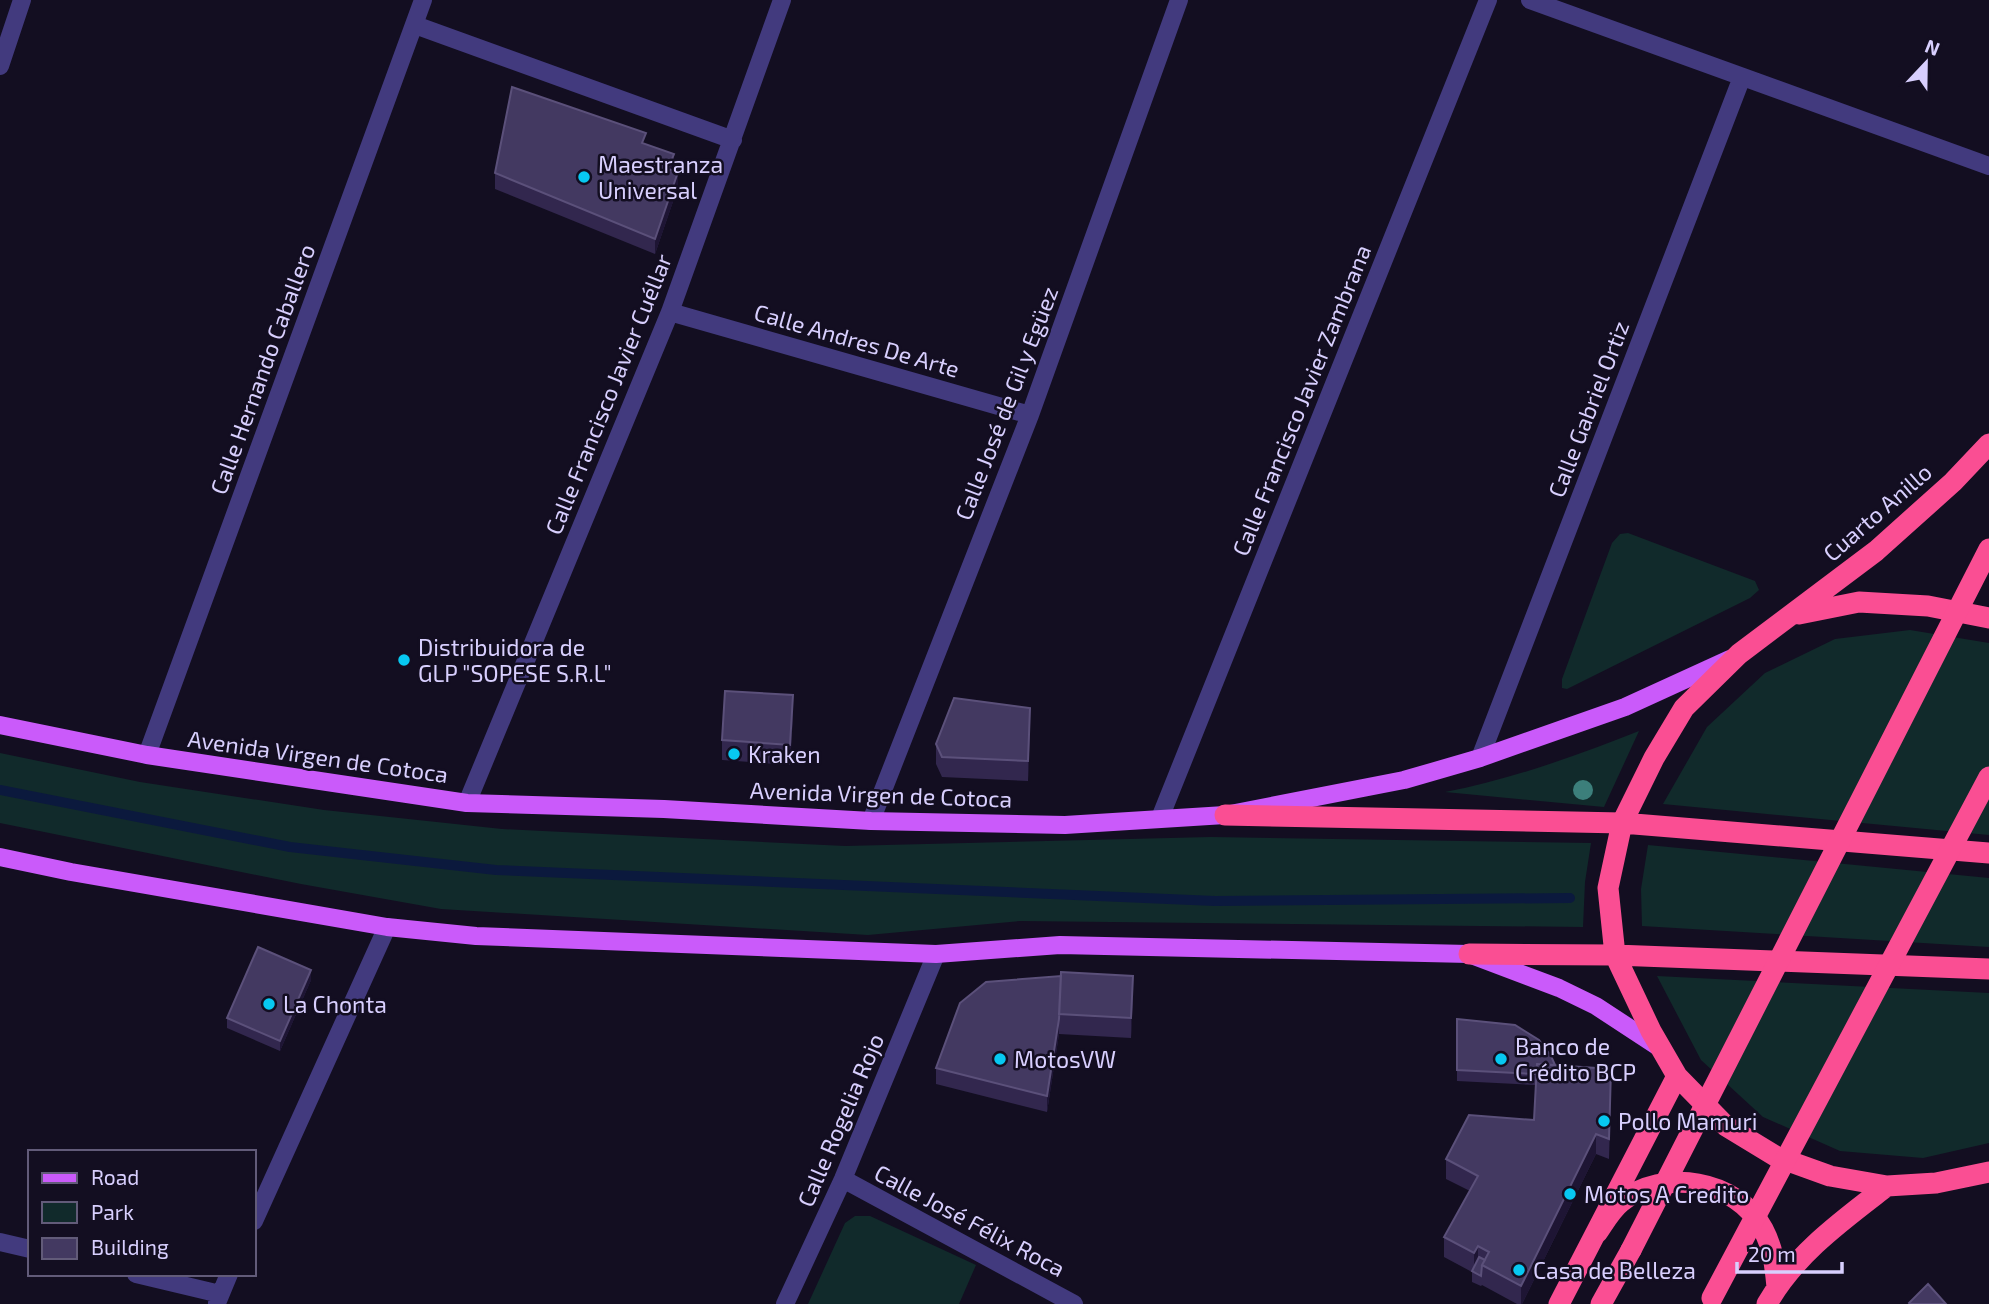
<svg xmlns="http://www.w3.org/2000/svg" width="1989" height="1304" font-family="'Exo 2',sans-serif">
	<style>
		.green { fill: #112a2b }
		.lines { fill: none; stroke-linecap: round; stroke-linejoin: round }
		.stream { stroke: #0b193d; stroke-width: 10 }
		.street { stroke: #423a7e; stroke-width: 18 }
		.primary { stroke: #ca5afa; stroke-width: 18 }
		.highway { stroke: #fa4e93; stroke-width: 21 }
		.highway-bridge { stroke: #fa4e93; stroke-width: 21 }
		.tree { fill: #3c7f7b }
		.wall { fill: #32274e }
		.shaded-wall { fill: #1e1534 }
		.building { fill: #433961; stroke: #5b507a; stroke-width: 2 }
		.poi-dot { fill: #07c8f1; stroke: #130e21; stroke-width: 2.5 }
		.labels { text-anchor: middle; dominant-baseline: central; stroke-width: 5; stroke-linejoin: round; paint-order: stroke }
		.poi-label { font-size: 23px; fill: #d8cffe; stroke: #130e21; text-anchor: start }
		.street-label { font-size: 23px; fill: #d8cffe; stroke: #130e21 }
	</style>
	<rect width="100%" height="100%" fill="#130e21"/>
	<path class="green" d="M1628,533L1755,581L1759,590L1750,598L1567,689L1562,688V679L1612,543L1620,534Z
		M1910,630L1989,643V835L1663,804L1707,727L1765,673L1835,639Z
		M1639,731L1604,807L1445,792C1513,779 1575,756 1639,731Z
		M0,753L140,782L324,810L502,829L845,846L1211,837L1591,843L1585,882L1583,927L1020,921L868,935L441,909L301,884L0,823Z
		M1648,845L1989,878V947L1642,926L1641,889Z
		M1657,976L1989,993V1143L1923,1158L1840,1151L1763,1117L1701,1060Z
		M855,1216H870L976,1265L959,1304H808L845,1223Z"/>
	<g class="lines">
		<path class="stream" d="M0,790L290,847L496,870L1215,901L1570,898"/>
		<path class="street" d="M1530,0L1989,166
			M415,25L733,140
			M0,66L22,0
			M670,312L1030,415
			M147,755L423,0
			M1480,758L1742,77
			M467,803L670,312L782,0
			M1160,818L1488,0
			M871,821L1030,415L1179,0
			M843,1179L1074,1304
			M254,1221L387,927
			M0,1242L30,1249
			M136,1274L220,1294
			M217,1303L229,1274
			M785,1304L843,1179L936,954"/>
		<path class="primary" d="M0,725L147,755L467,803L664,809L871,821L1065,825L1225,815L1404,780L1480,758L1625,707L1730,659
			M0,857L71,872L387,927L476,936L936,954L1060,945L1469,954L1559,988L1596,1006L1660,1048"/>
		<path class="highway" d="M1989,444L1953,482L1876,551L1739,654L1684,708L1654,758L1622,823L1608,888L1615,955L1651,1031L1677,1076L1726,1126L1777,1157L1830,1176L1887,1186L1936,1183L1989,1172
			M1799,614L1859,602L1928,606L1989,618
			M1225,815L1622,823L1989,853
			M1469,954L1615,955L1989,969
			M1597,1233C1604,1223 1611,1210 1621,1202C1663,1168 1737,1179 1763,1229C1773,1248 1775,1265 1777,1287
			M1559,1304L1677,1076
			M1601,1304L1631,1250
			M1767,1304C1795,1254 1843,1220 1887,1186"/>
		<path class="highway-bridge" d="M1631,1250L1989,549
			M1712,1298L1989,777"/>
	</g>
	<circle class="tree" cx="1583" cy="790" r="10"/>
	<path class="wall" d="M646,144L673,170L678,187L655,254L495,189V173Z
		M793,715L790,765L722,760V740Z
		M1030,728L1028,781L942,777L936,764V744Z
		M311,980L280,1051L227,1028V1018Z
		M986,982L1133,995L1131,1038L1059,1034L1047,1112L936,1084V1068Z
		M1457,1019L1555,1065L1611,1089L1609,1159L1596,1154L1522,1304H1517L1482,1285L1481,1286L1472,1282V1272L1444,1257V1237L1470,1191L1446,1179V1159L1534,1120L1536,1085L1457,1081Z"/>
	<path class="shaded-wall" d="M674,154V169L668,184V169Z
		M678,172V187L655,254V239Z
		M793,695V715L790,765V745Z
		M1030,708V728L1028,781V761Z
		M311,970V980L280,1051V1041Z
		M1133,976V995L1131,1038V1018Z
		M1059,1019V1034L1047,1112V1096Z
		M1596,1134V1154L1522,1304H1521V1286Z
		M1478,1246V1266L1474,1273V1253Z"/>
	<path class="building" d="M512,87L646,133L642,143L674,154L668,169L678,172L655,239L495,173Z
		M725,691L793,695L790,745L722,740Z
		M954,698L1030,708L1028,761L942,757L936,744Z
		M258,947L311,970L280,1041L227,1018Z
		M1061,972L1133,976L1131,1018L1059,1014Z
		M1061,976L1059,1019L1047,1096L936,1068L960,1003L986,982Z
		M1457,1019L1515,1025L1539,1040L1551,1056L1555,1065L1537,1064L1536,1074L1457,1070Z
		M1537,1064L1611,1069L1609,1139L1596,1134L1521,1286L1482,1265L1489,1252L1478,1246L1474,1253L1444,1237L1478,1176L1446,1159L1469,1115L1534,1120Z
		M1479,1257L1485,1260L1482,1265L1481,1276L1472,1271Z
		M1928,1284L1946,1304H1910L1909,1303Z"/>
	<g class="poi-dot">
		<circle cx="584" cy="177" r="7"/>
		<circle cx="404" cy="660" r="7"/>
		<circle cx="734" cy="754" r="7"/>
		<circle cx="269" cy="1004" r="7"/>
		<circle cx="1000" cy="1059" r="7"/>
		<circle cx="1501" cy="1059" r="7"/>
		<circle cx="1604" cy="1121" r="7"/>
		<circle cx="1570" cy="1194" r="7"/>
		<circle cx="1519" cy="1270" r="7"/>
	</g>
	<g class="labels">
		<g class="poi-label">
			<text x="598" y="164">Maestranza<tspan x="598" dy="26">Universal</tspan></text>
			<text x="418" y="647">Distribuidora de<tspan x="418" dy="26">GLP "SOPESE S.R.L"</tspan></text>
			<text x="748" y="754">Kraken</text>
			<text x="283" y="1004">La Chonta</text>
			<text x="1515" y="1046">Banco de<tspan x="1515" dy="26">Crédito BCP</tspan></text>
			<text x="1014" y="1059">MotosVW</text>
			<text x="1618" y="1121">Pollo Mamuri</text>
			<text x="1584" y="1194">Motos A Credito</text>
			<text x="1533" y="1270">Casa de Belleza</text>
		</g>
		<g class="street-label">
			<text transform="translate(857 340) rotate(16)">Calle Andres De Arte</text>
			<text transform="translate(262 369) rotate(-70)">Calle Hernando Caballero</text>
			<text transform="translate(608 394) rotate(-68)">Calle Francisco Javier Cuéllar</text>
			<text transform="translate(1301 400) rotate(-68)">Calle Francisco Javier Zambrana</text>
			<text transform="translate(1006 403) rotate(-69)">Calle José de Gil y Egüez</text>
			<text transform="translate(1588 409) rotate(-69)">Calle Gabriel Ortiz</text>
			<text transform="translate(1877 512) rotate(-41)">Cuarto Anillo</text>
			<text transform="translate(318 756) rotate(8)">Avenida Virgen de Cotoca</text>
			<text transform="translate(881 794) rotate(2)">Avenida Virgen de Cotoca</text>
			<text transform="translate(840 1120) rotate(-67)">Calle Rogelia Rojo</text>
			<text transform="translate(970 1220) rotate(28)">Calle José Félix Roca</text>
		</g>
	</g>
	<rect x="28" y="1150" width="228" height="126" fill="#130e21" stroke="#625b79" stroke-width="2"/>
	<rect x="42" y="1173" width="35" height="10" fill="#ca5afa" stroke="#625b79" stroke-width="2"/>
	<text x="91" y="1185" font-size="21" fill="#d8cffe">Road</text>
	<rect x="42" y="1202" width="35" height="21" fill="#112a2b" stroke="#625b79" stroke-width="2"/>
	<text x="91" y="1220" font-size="21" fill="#d8cffe">Park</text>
	<rect x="42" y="1238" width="35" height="21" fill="#433961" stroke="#625b79" stroke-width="2"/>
	<text x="91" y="1255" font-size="21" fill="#d8cffe">Building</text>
	<g transform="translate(1926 63) rotate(22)" stroke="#130e21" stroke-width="5" paint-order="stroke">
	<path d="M0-5L12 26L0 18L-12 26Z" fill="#d8cffe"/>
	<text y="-10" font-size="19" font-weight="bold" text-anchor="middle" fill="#d8cffe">N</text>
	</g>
	<path d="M1737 1262v10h105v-10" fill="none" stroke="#d8cffe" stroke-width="3.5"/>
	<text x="1748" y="1262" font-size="21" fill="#d8cffe" stroke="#130e21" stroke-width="5" paint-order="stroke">20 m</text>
</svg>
